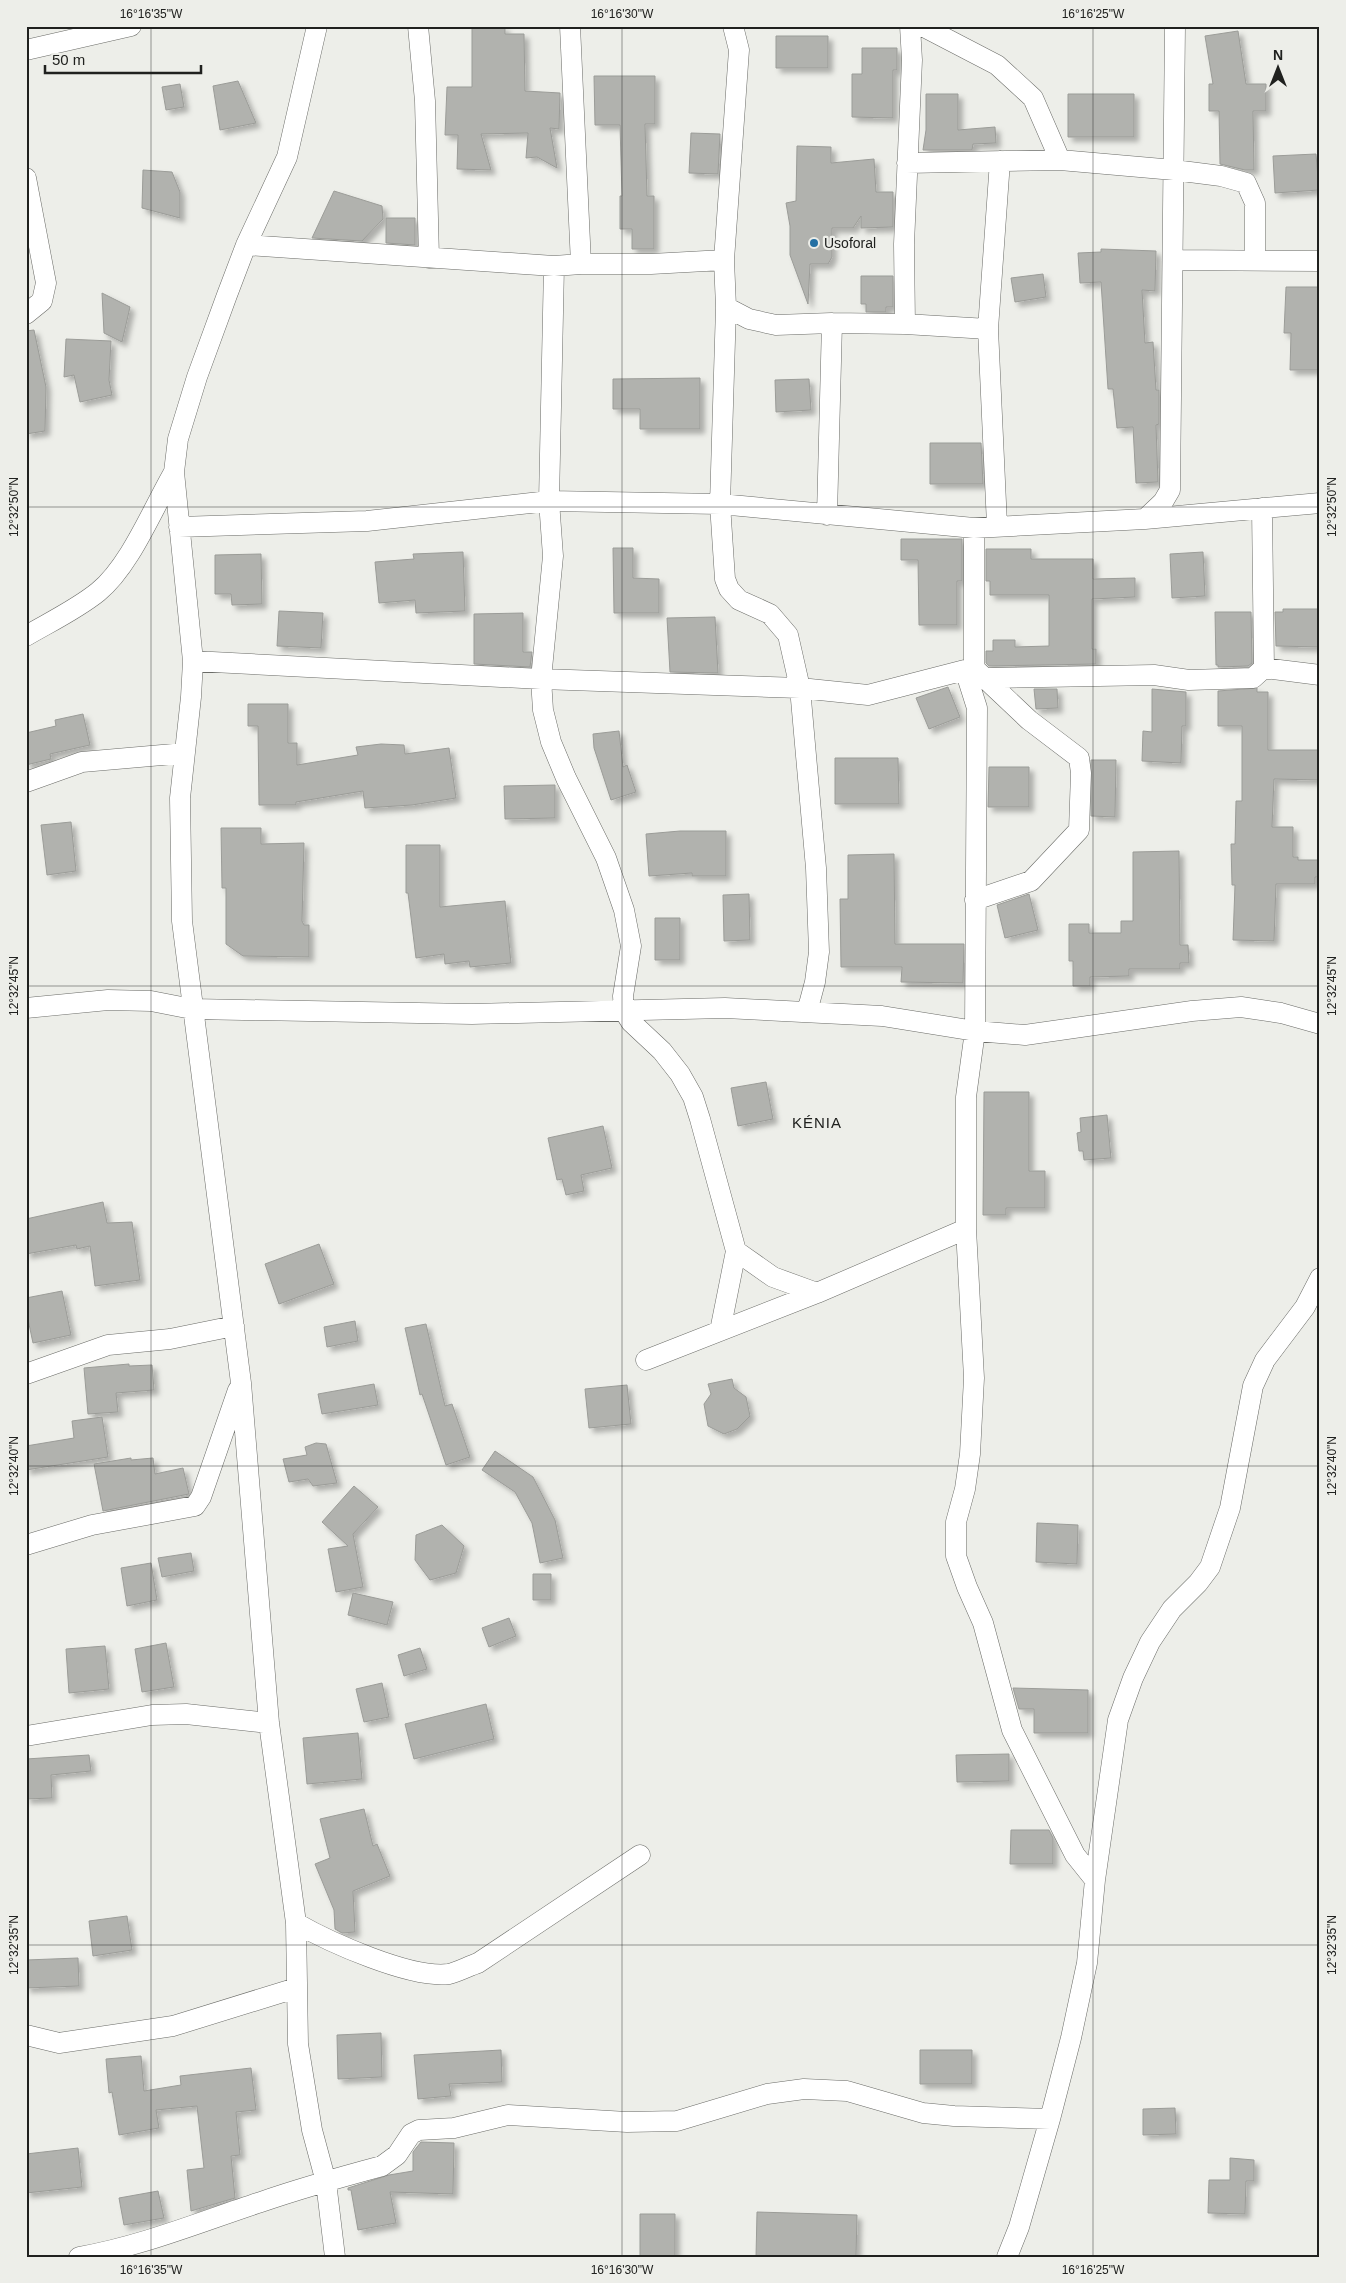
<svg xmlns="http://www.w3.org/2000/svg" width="1346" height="2283" font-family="Helvetica,sans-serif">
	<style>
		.building { fill: #b1b2ae; stroke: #9b9c98; filter: url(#shadow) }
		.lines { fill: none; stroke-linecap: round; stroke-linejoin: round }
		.minor-casing { stroke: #6a6b67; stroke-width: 21 }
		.minor { stroke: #fff; stroke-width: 20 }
		.ticks { fill: none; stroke: #20211f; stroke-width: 1; stroke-opacity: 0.45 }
		.poi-dot { fill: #2570a3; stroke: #edeee9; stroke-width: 2 }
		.labels { text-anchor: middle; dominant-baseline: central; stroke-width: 4.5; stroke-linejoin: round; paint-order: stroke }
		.poi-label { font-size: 14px; fill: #20211f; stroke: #edeee9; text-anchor: start }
		.neighbourhood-label { font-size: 15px; letter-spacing: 1px; fill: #20211f; stroke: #edeee9 }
		.neatline { fill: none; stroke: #20211f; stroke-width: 2 }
		.ticks-label { font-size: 12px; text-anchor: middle; fill: #20211f }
	</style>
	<defs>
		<filter id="shadow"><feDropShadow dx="4.5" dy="4.5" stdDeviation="2.5" flood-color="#0004"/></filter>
	</defs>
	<rect width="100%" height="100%" fill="#edeee9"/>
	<path class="building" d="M472,27H505V34H524L525,91L560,93L559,129L550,128L557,168L537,157L526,158L528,133L481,134L491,170L457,169L458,135H445L447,87H472Z
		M1238,31L1246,84H1266V111H1253L1254,170H1245L1220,164L1219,111H1209V84H1213L1205,36Z
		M776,36H828V68H776Z
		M862,48H897V70H893V118L852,117V74H862Z
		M594,76H655V124H645L647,196H654V249H632V229H620V196H622L620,125H595Z
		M238,81L256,123L220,130L213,86Z
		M180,84L184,107L166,110L162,87Z
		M926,94H958V130L995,127L996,143L973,144L972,150H923L926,130Z
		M1068,94H1134V137H1068Z
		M691,133L720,134L718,174L689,173Z
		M797,146L831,147V163L874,159L876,192H893V227L861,228V216L853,228H832V257L828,264H810L808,304L790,255V226L786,203L796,201Z
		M1316,154L1319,190L1275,193L1273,156Z
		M143,170L172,172L180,192V218L142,208Z
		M334,191L382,206L383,219L362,241L312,238Z
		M386,218H415V245L386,243Z
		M1101,249L1156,251L1155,291L1142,290L1145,343L1153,342L1156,390H1159V424L1156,425L1158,482L1136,483L1133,427L1117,428L1113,389H1108L1101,282L1080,283L1078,253L1101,252Z
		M1043,274L1046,297L1015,302L1011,278Z
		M861,276H893V307H886V312H866V304H861Z
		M1286,287H1319L1318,338H1320V370H1290L1291,333H1284Z
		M102,293L130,307L122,342L104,333Z
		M34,330L46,387L45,431L26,434V331Z
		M66,339L111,341L109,380L112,395L80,402L74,375L64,377Z
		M700,378V429H640V409H613V379Z
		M809,379L811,410L776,412L775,380Z
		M930,443H981L983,484H930Z
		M901,539H962V581H957V625H919L918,560H901Z
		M613,548H633V578L659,579V613H614Z
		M986,549H1031V559H1093V579L1135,578V597L1092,599V649H1096V664L989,666L986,663V651H993V640H1015V647L1049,646V595H990V581H986Z
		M463,552L465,611L416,613L415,600L379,603L375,562L414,559L413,554Z
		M1203,552L1205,596L1172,598L1170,554Z
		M261,554L262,604L232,605L231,594H215V555Z
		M1283,609H1320V647L1276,646L1275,612H1283Z
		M279,611L323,613L321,648L277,646Z
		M1215,612H1251L1252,663L1248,666L1218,667V665H1216Z
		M523,613V652H532L530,667L474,664V614Z
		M715,617L718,673L670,672L667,618Z
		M948,687L960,717L929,729L916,698Z
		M1257,688V692H1268V750H1320V780L1274,779L1272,827H1293V857H1298V860H1320V877H1315V884H1276L1274,941L1233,940L1235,885H1232L1231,844H1235L1236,801H1242V726H1218V691Z
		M1034,689H1057L1058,708L1036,709Z
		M1152,689L1186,692V726H1182L1181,763L1142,761L1143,731L1152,732Z
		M248,704H288V743H297V765L358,755L356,747L381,744L404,745L405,754L449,748L456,798L412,805L365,808L363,791L296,802V805H259L258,726H248Z
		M83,714L90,745L50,754L51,759L26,765V733L56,726L55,720Z
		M619,731L623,767L627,765L636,792L611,800L594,748L593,734Z
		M835,758H898L899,804H835Z
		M1091,760H1116L1115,817L1091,816Z
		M989,767H1029V807H988Z
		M555,785V818L505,819L504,786Z
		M71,822L76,871L47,875L41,825Z
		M221,828H261V844L304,843L302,921L304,925H309V957L243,956L226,944V888H222Z
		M680,831H726V876H692V873L649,876L646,834Z
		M406,845H440V907L505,901L511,963L470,967L469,961L445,964L444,954L416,958L408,893H406Z
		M1179,851L1180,945H1188L1189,963H1180V969H1129V976L1090,977V986H1073V961H1069V924H1089V933H1121V921H1133V852Z
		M894,854L895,944H964L963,983L901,982L902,967H841L840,899H848V855Z
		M749,894L750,940L724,941L723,895Z
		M1029,894L1038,930L1005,938L997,905Z
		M655,918H680V960H655Z
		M766,1082L773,1119L738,1126L731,1088Z
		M984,1092H1029V1171H1045V1208H1006V1215H983Z
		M1107,1115L1111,1158L1084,1160L1083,1151H1079L1077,1133L1081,1132L1080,1118Z
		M603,1126L612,1168L581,1175L584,1191L566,1195L562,1179L557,1180L548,1138Z
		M103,1202L107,1223L132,1222L140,1280L95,1286L90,1246L77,1249L76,1245L26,1254V1219Z
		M319,1244L334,1284L279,1304L265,1264Z
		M62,1291L71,1335L33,1343L26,1310V1298Z
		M355,1321L358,1341L327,1347L324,1327Z
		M426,1324L445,1406L452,1404L470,1457L446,1465L422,1394L420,1395L405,1328Z
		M129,1364V1366L152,1365L154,1390L116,1393L118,1412L88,1414L84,1368Z
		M732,1379L734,1388L746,1397L750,1416L737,1429L724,1434L708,1426L704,1404L711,1394L708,1384Z
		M374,1384L378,1405L322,1414L318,1394Z
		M627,1385L631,1424L589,1428L585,1389Z
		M102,1417L108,1457L26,1470V1446L74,1438L72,1421Z
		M316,1443L326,1444L337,1483L313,1486L308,1479L289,1482L283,1459L307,1455L305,1447Z
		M495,1451L533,1477L555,1520L563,1558L540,1563L532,1523L515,1492L482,1470Z
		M131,1458V1460L153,1458L155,1474L183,1468L189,1494L103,1511L94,1464Z
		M354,1486L378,1507L353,1534L363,1587L336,1592L328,1549L348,1546L322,1522Z
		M1037,1523L1078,1525L1077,1564L1036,1562Z
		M442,1525L464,1546L456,1573L430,1580L415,1560L416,1535Z
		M191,1553L194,1571L162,1577L158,1558Z
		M151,1563L157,1600L127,1606L121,1568Z
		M533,1574H551V1600H533Z
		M353,1593L393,1602L387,1625L348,1615Z
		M509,1618L516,1636L489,1647L482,1628Z
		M166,1643L174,1687L142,1692L135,1649Z
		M105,1646L109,1689L69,1693L66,1649Z
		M420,1648L427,1669L404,1676L398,1655Z
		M382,1683L389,1717L364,1722L356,1689Z
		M1013,1688L1088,1690V1733H1034V1709H1019Z
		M486,1704L494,1739L414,1759L405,1724Z
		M358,1733L362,1779L307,1784L303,1738Z
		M1009,1754V1781L957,1782L956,1755Z
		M89,1755L91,1771L51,1775L52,1798L26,1799V1759Z
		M364,1809L373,1846L377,1844L390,1876L353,1891L355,1932L342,1933L335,1929L334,1910L315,1864L330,1858L320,1819Z
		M1011,1830H1049L1053,1838V1864H1010Z
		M127,1916L132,1950L93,1956L89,1921Z
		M78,1958L79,1986L26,1988V1960Z
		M381,2033L382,2077L338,2079L337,2035Z
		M501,2050L502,2082L449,2084L451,2096L418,2099L414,2055Z
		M920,2050H972V2084H920Z
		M141,2056L144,2091L181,2085L180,2076L251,2068L256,2110L236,2112L240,2155L231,2156L235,2198L191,2211L187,2170L204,2168L197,2106L156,2110L159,2128L119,2135L112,2092L109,2093L106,2059Z
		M1175,2108L1176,2134L1143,2135V2109Z
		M421,2142L454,2143L453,2194L390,2192L396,2223L358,2230L351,2190H348V2188L389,2175L413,2171V2152Z
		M78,2148L82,2187L26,2193V2154Z
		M1230,2158L1254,2160V2181H1246L1245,2214L1208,2213L1209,2180H1230Z
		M158,2191L164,2218L124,2225L119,2198Z
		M757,2212L857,2215L856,2257H756Z
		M640,2214H675V2257L640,2256Z"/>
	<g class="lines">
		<defs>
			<path id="minor" d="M317,26L287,157L246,245L227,295L197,377L178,439L174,472L193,661L191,697L180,798L182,921L241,1383L269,1723L296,1923L298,2044L312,2130L326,2182L335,2257
				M418,26L425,101L429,258
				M910,26L912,60L904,244L905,324L988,329L997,525
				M922,26L997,65L1033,98L1060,160
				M26,50L131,26
				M907,163L1060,160L1174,170L1221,176L1246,183L1255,203V260
				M26,178L46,283L42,301L26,314
				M246,245L554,266L581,264L570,26
				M724,260L739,50L733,26
				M1173,260L1320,261
				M581,264H651L724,260L726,307L749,319L776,325L832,323L905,324
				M554,266L549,501L553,556L541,679L543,710L551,742L566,778L606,858L624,910L631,946L623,996L624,1011L631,1022L662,1051L680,1074L693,1097L700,1119L736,1251L720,1331
				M726,307L720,504L725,579L729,589L739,600L770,614L788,635L800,688L816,868L819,952L815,982L807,1012
				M988,329L1000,161
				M1262,508L1264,668L1320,675
				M827,515L832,323
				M1145,519L1163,502L1170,490L1175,26
				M179,527L367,521L549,501L720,504L974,528L1145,519L1320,503
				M974,528V668L1029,720L1079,758L1081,773L1079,830L1031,881L975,900
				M26,636C50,622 77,609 98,592C130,566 153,508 174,472
				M193,661L541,679L800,688L868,695L965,670L977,708L975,1031L966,1097V1229L817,1293L646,1360
				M987,678L1154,675L1189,680L1253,678L1264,668
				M26,782L82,762L185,753
				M26,1008L108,1000L151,1001L192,1009L472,1014L725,1008L882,1016L975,1031L1025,1035L1192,1011L1241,1007L1281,1013L1320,1024
				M966,1229L974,1378L970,1454L965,1489L956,1522V1556L967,1587L983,1623L1012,1730L1075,1855L1095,1880
				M736,1251L773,1277L817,1293
				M26,1374L108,1345L170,1339L234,1326
				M26,1545L92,1525L195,1506L201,1497L238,1390
				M26,1736L152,1715L186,1714L269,1723
				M296,1923C329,1942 411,1979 449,1974C458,1972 469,1966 478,1963L640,1855
				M26,2035L59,2043L173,2026L296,1988
				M79,2257C142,2246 200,2222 261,2202C301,2188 341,2177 382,2166L397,2155L411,2134L419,2130L454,2128L508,2115L627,2122L677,2121L767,2094L804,2089L847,2091L923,2113L954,2116L1050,2119
				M1007,2257L1019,2227L1050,2119L1071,2038L1087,1963L1095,1880L1118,1720L1133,1678L1150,1642L1172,1609L1198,1583L1210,1567L1230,1508L1253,1386L1265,1360L1305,1307L1320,1278"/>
		</defs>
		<use href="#minor" class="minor-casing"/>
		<use href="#minor" class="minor"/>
	</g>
	<path class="ticks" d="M151,26V2257M622,26V2257M1093,26V2257M26,28H1320M26,507H1320M26,986H1320M26,1466H1320M26,1945H1320"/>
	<circle class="poi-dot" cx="814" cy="243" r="5"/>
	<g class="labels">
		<g class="poi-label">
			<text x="824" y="243">Usoforal</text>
		</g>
		<g class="neighbourhood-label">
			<text x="817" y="1122">KÉNIA</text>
		</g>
	</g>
	<rect width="1346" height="2283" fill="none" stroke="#edeee9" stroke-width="55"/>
	<g transform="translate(1278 68)" stroke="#edeee9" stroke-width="4" paint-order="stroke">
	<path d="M0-4L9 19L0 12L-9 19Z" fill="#20211f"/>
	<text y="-8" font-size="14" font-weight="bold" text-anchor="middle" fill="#20211f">N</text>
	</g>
	<path d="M45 65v8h156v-8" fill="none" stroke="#20211f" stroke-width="2.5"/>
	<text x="52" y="65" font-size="15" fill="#20211f" stroke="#edeee9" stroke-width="4" paint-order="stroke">50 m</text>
	<rect x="28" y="28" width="1290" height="2228" class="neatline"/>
	<g class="ticks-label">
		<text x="151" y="18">16°16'35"W</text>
		<text x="622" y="18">16°16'30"W</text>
		<text x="1093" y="18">16°16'25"W</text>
		<text transform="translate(14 507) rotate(-90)" y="4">12°32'50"N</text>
		<text transform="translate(1332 507) rotate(-90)" y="4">12°32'50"N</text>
		<text transform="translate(14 986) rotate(-90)" y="4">12°32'45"N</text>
		<text transform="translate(1332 986) rotate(-90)" y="4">12°32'45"N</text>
		<text transform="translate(14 1466) rotate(-90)" y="4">12°32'40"N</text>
		<text transform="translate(1332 1466) rotate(-90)" y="4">12°32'40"N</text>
		<text transform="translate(14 1945) rotate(-90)" y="4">12°32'35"N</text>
		<text transform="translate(1332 1945) rotate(-90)" y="4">12°32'35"N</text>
		<text x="151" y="2274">16°16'35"W</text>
		<text x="622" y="2274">16°16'30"W</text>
		<text x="1093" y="2274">16°16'25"W</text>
	</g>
</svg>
